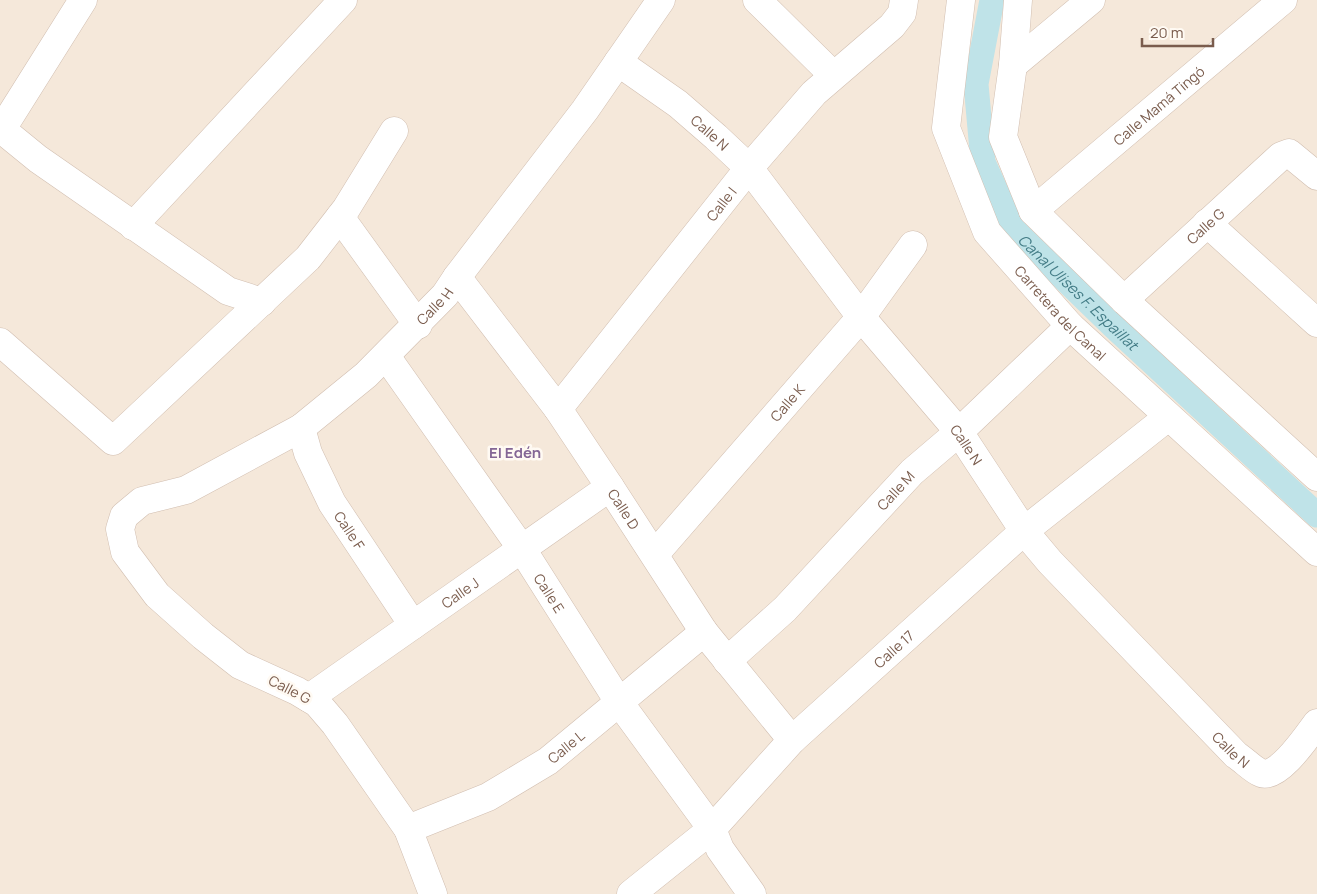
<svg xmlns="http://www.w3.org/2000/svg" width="1317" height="894" font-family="Manrope,sans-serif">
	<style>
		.residential { fill: #f5e8da }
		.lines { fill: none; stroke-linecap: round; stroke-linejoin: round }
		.canal { stroke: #bfe3e8; stroke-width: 25 }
		.minor-casing { stroke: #d1beb0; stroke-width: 29 }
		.minor { stroke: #fff; stroke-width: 28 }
		.labels { text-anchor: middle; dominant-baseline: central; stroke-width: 5; stroke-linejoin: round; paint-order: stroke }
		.street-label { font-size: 14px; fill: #7a5c4d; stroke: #fffaf3 }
		.water-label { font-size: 15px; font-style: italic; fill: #437c86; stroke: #fffaf3 }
		.neighbourhood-label { font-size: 15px; font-weight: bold; fill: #846695; stroke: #fffaf3 }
	</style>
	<rect width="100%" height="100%" fill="#fdf6ec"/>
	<path class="residential" d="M0,0H1317V894H0Z"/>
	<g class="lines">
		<path class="canal" id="s1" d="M992,0L976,84L983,162L1013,229L1112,325L1317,515"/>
		<defs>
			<g id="minor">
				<path d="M757,0L833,75"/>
				<path id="s2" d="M961,0L946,128L987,232L1070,326L1317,552"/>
				<path d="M1018,0L1013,65L1003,137L1033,211L1124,300L1317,477"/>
				<path id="s3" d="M618,62L678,104L716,137L749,168L861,317L959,432L1024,531L1050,562L1236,755C1244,760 1253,770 1261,773C1278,780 1308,735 1317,723"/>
				<path d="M1013,65L1091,0"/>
				<path d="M0,128L38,159L228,291L262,302"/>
				<path d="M0,132L83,0"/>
				<path id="s4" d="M1033,211L1283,0"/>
				<path d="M340,217L418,325"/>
				<path d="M1207,223L1317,323"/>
				<path d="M133,226L343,0"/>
				<path id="s5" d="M457,277L558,409L610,487L704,632L792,740"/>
				<path id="s6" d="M1124,300L1281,156L1289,153L1317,176"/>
				<path d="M0,342L113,441L308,258L346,209L394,131"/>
				<path id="s7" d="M386,356L522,549L619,702L712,829L720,849L752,894"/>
				<path id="s8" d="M558,409L749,168L814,93L892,26L902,13L904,0"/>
				<path id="s9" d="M301,428L308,453L332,503L413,625"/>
				<path id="s10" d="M655,554L861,317L913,245"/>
				<path id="s11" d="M727,661L785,609L912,472L959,432L1070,326"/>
				<path id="s12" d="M309,698L610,487"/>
				<path id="s13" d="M408,829L488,797L548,761L704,632"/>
				<path id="s14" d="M433,894L408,829L335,724L317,703L297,691L240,665L203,636L157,595L125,552L120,529L124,516L142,501L186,490L301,428L366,375L445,295L457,277L585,110L661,0"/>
				<path id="s15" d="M631,894L712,829L792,740L1024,531L1168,417"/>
			</g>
		</defs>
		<use href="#minor" class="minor-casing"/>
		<use href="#minor" class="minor"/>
	</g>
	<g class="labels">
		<g class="street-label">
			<text stroke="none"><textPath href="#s4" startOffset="164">Calle Mamá Tingó</textPath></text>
			<text stroke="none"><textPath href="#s3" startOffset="116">Calle N</textPath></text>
			<text stroke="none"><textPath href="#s8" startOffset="262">Calle I</textPath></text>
			<text stroke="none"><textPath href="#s6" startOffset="110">Calle G</textPath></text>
			<text stroke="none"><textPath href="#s14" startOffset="891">Calle H</textPath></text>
			<text stroke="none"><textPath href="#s2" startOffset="350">Carretera del Canal</textPath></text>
			<text stroke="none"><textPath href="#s10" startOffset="201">Calle K</textPath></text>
			<text stroke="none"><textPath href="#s3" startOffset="521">Calle N</textPath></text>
			<text stroke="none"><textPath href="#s11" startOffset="240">Calle M</textPath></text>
			<text stroke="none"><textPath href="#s5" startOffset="286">Calle D</textPath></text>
			<text stroke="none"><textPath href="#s9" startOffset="114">Calle F</textPath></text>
			<text stroke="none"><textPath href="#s12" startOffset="184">Calle J</textPath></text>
			<text stroke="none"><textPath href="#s7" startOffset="288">Calle E</textPath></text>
			<text stroke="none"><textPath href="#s15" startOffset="360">Calle 17</textPath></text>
			<text transform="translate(290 689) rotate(27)">Calle G</text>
			<text stroke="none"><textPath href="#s13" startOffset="179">Calle L</textPath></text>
			<text stroke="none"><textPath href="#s3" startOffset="926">Calle N</textPath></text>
		</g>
		<g class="water-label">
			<text stroke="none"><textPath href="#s1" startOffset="328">Canal Ulises F. Espaillat</textPath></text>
		</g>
		<g class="neighbourhood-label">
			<text x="515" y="452">El Edén</text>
		</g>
	</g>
	<path d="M1142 38v8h71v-8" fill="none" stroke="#7a5c4d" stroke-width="2.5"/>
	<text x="1150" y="38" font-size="15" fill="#7a5c4d" stroke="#fffaf3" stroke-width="4" paint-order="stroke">20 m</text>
</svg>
